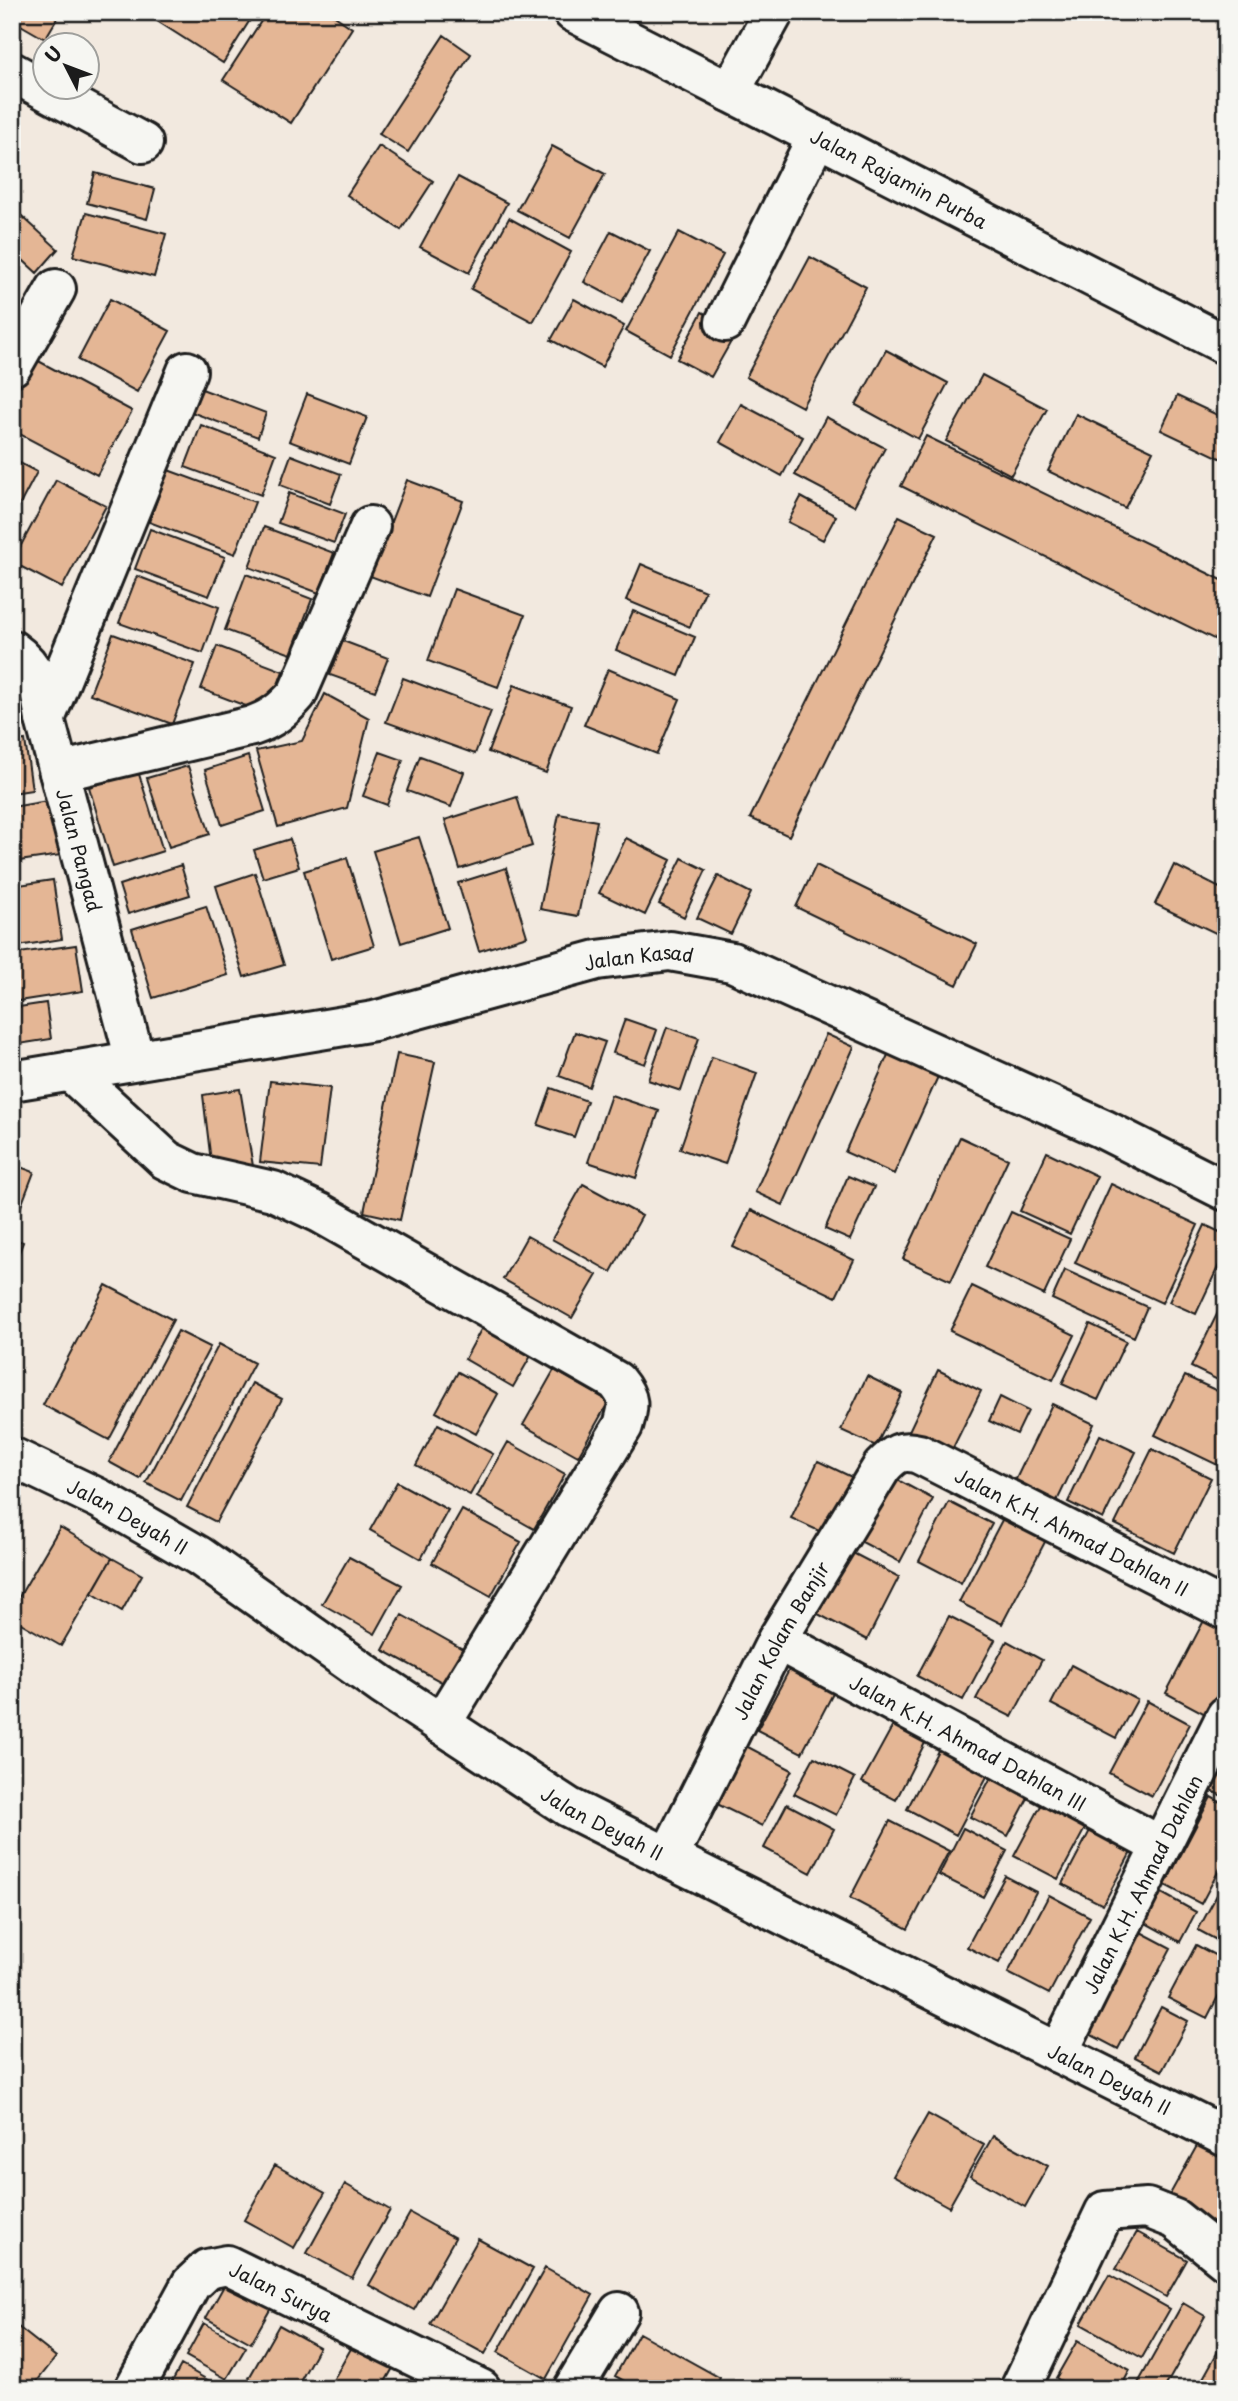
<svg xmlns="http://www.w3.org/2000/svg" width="1238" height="2401" font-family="'Playpen Sans',sans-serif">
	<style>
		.building { fill: #e4b695; stroke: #1c1c1c; stroke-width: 2 }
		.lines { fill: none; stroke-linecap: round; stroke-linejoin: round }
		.minor-casing { stroke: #1c1c1c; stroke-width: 44 }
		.minor { stroke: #f6f6f2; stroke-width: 38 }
		.labels { text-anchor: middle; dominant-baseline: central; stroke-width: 5; stroke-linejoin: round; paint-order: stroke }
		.street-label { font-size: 19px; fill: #1c1c1c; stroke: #f6f6f2 }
	</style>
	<rect width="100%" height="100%" fill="#f2e9df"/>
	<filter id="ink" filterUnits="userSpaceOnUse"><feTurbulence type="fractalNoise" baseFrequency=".0143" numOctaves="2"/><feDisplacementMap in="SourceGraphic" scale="14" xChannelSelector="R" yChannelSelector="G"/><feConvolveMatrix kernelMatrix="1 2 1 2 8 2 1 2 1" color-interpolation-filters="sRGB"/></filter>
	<g filter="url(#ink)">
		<path class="building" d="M12,12H61L45,39L12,20Z
			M163,12H255L223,63L157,21Z
			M267,12H329L352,28L291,123L223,80Z
			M444,35L471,54L408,152L379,134Z
			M379,146L433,181L401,230L347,195Z
			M552,146L605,174L570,238L517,210Z
			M95,173L155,189L147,219L87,203Z
			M458,177L507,203L469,273L420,247Z
			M12,207L58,249L37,273L12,250Z
			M86,213L166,234L154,277L73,256Z
			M509,218L571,252L533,322L471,289Z
			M611,231L650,251L622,302L584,282Z
			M679,232L723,255L670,355L626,331Z
			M810,257L866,287L802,407L746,377Z
			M110,299L170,331L137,392L78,360Z
			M574,299L624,326L602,367L551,340Z
			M702,312L737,331L711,377L677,359Z
			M886,350L948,383L918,439L856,405Z
			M31,357L132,411L97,475L12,430V392Z
			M982,375L1047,409L1011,475L946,441Z
			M199,388L266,413L258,437L191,412Z
			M307,394L367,417L349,464L289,441Z
			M1177,396L1226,419V461L1161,430Z
			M741,404L803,437L782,476L720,442Z
			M1076,414L1153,451L1125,508L1048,471Z
			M826,417L885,448L854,506L795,475Z
			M201,425L276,454L261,495L185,467Z
			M926,436L1226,582V645L901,486Z
			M291,455L341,474L330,504L280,485Z
			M12,459L37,472L17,510L12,507Z
			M168,470L255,502L235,554L149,522Z
			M56,480L106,506L62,588L12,562Z
			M407,480L463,501L427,597L370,576Z
			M289,493L345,514L334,543L278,523Z
			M801,497L836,516L823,540L788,522Z
			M899,516L937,534L789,836L750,818Z
			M12,522L22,527L12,546Z
			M264,527L334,553L319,593L249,567Z
			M150,529L225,557L209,596L135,569Z
			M641,564L705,591L690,627L626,600Z
			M246,574L312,599L291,654L225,630Z
			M137,576L219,607L203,653L119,623Z
			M454,589L525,615L498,687L428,661Z
			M633,611L695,637L679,676L616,650Z
			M113,634L195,664L172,724L90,694Z
			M343,641L388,658L375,691L330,675Z
			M217,646L283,671L267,714L201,689Z
			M608,669L680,699L657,754L584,725Z
			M403,678L491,711L475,754L386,722Z
			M514,685L571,706L546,773L488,752Z
			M325,694L369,718L347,808L278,827L256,751L302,741Z
			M25,740L32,790L12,793V742Z
			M380,752L403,760L387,805L363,796Z
			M248,756L265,811L222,825L205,770Z
			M420,756L464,772L451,807L407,791Z
			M188,766L210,834L169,847L147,778Z
			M138,771L163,851L113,867L89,787Z
			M517,797L532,846L460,869L445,820Z
			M59,799L68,854L12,862V807Z
			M559,814L597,821L578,916L540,909Z
			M419,837L448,928L401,943L373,851Z
			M626,838L671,860L645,915L599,893Z
			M290,839L299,867L263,878L254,850Z
			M347,858L374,946L331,959L304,871Z
			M682,858L706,870L684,917L659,904Z
			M181,865L190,895L128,914L119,885Z
			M816,865L977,944L957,985L796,907Z
			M1174,865L1226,891V938L1155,904Z
			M506,868L527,936L479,951L458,883Z
			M255,873L284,965L244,977L216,886Z
			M718,876L751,893L731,934L697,918Z
			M53,880L62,939L12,947V886Z
			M206,906L228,975L153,998L132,929Z
			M76,945L83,991L12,1002V954Z
			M46,1003L51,1039L12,1045V1008Z
			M625,1019L657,1030L645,1064L613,1053Z
			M667,1027L699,1038L681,1091L648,1080Z
			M575,1032L605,1042L589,1087L559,1076Z
			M826,1034L854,1047L783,1205L755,1192Z
			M891,1048L941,1070L894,1174L845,1152Z
			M397,1054L435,1062L400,1220L364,1212Z
			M712,1057L757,1073L725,1164L680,1149Z
			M270,1081L330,1088L320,1168L260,1162Z
			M551,1088L587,1101L574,1137L538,1125Z
			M240,1089L254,1172L212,1170L203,1095Z
			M611,1095L659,1111L636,1178L588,1162Z
			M960,1137L1008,1159L951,1281L903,1259Z
			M1047,1152L1097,1176L1070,1234L1020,1211Z
			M12,1164L34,1172L13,1227H12Z
			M848,1176L874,1187L850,1240L825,1229Z
			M583,1184L642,1216L611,1272L552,1239Z
			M1111,1184L1198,1225L1162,1303L1075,1263Z
			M751,1210L854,1260L836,1297L733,1247Z
			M1011,1212L1070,1239L1044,1295L985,1267Z
			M1205,1225L1226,1235V1250L1196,1314L1169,1302Z
			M527,1236L597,1275L572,1318L503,1279Z
			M12,1238L23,1242L12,1271Z
			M1065,1270L1147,1307L1134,1337L1052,1299Z
			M106,1285L173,1320L109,1440L43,1405Z
			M972,1286L1075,1335L1053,1380L950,1331Z
			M1226,1296V1384L1191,1367Z
			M485,1322L535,1349L513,1387L465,1359Z
			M1090,1324L1126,1341L1098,1400L1062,1384Z
			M178,1331L210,1347L140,1479L109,1462Z
			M219,1344L254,1363L181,1501L146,1483Z
			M554,1370L609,1401L578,1456L523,1425Z
			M938,1370L981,1391L950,1454L908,1433Z
			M458,1372L498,1394L476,1434L436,1412Z
			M867,1376L902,1393L876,1446L841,1430Z
			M1185,1376L1226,1395V1469L1155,1435Z
			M252,1383L282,1399L216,1522L187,1507Z
			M1000,1397L1028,1411L1017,1434L989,1421Z
			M1052,1404L1094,1424L1057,1501L1015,1481Z
			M438,1424L493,1454L470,1495L416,1465Z
			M1100,1435L1136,1452L1103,1519L1068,1502Z
			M508,1442L565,1474L534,1529L477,1497Z
			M1152,1449L1211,1478L1174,1553L1115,1524Z
			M818,1461L860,1481L832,1537L791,1518Z
			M894,1478L933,1499L900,1562L860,1541Z
			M397,1482L448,1510L421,1559L370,1530Z
			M949,1502L992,1524L961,1583L919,1561Z
			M462,1510L521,1542L491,1596L432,1563Z
			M1003,1518L1046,1540L1002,1624L959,1602Z
			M60,1527L112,1558L61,1646L12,1618V1609Z
			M851,1552L899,1577L867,1640L818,1614Z
			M349,1557L402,1585L375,1634L322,1604Z
			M112,1558L142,1575L122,1611L92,1593Z
			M1210,1609L1226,1617V1678L1207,1715L1166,1693Z
			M402,1615L466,1651L447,1685L383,1650Z
			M949,1616L995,1640L963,1700L917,1676Z
			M1007,1641L1042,1660L1012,1717L976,1699Z
			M795,1659L839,1682L802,1753L757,1730Z
			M1071,1665L1137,1700L1116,1738L1051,1704Z
			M1147,1701L1190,1724L1152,1796L1109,1773Z
			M897,1718L929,1735L896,1800L862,1782Z
			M943,1741L992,1767L956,1835L907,1809Z
			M746,1746L792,1770L762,1826L715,1803Z
			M814,1757L855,1778L836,1815L794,1794Z
			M1226,1760V1798L1210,1790Z
			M997,1766L1035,1785L1008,1836L970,1817Z
			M1211,1797L1226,1805V1857L1201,1904L1165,1885Z
			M1045,1798L1089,1821L1058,1879L1014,1856Z
			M787,1804L834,1829L811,1873L764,1848Z
			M890,1821L949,1851L908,1929L850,1898Z
			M1095,1821L1136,1843L1103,1905L1062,1884Z
			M963,1828L1007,1851L983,1897L939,1875Z
			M1005,1876L1036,1892L999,1963L967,1947Z
			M1224,1882L1226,1884V1945L1198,1930Z
			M1158,1891L1196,1912L1180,1942L1142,1921Z
			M1049,1895L1090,1917L1049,1994L1008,1973Z
			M1135,1929L1171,1948L1118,2049L1082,2030Z
			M1196,1945L1226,1961V1981L1207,2018L1168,1998Z
			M1161,2007L1188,2021L1162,2071L1135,2057Z
			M928,2114L984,2145L949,2207L893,2176Z
			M993,2136L1048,2166L1025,2207L970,2176Z
			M1199,2142L1226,2157V2239L1164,2205Z
			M275,2165L325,2193L294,2248L244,2220Z
			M345,2184L390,2210L352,2278L307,2253Z
			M410,2213L455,2238L414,2310L369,2285Z
			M1137,2232L1187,2260L1166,2297L1116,2269Z
			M478,2239L533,2269L485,2354L430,2324Z
			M545,2268L593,2295L546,2379L498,2352Z
			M1109,2275L1170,2309L1142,2358L1081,2324Z
			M226,2282L271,2308L251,2343L206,2318Z
			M1183,2303L1205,2316L1164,2389H1144L1137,2385Z
			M13,2323L56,2357L31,2389H12Z
			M204,2323L246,2347L227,2379L186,2356Z
			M279,2325L319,2347L296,2389H268L249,2378Z
			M639,2333L720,2378L714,2389H639L615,2376Z
			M1226,2337V2389H1197Z
			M1077,2341L1130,2370L1120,2389H1075L1056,2378Z
			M353,2345L393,2368L381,2389H328Z
			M181,2365L220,2387L219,2389H168Z
			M399,2382L411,2389H396Z"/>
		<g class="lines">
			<defs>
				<g id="minor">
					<path id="s1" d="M573,12L1226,345"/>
					<path d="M12,72L143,143"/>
					<path d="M730,92L774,12"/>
					<path d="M725,322L817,137"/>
					<path d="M12,366L56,289"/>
					<path id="s2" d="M12,650C39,669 40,689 45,719L135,1060"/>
					<path d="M45,719L187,371"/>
					<path d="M59,772L252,726C272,719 283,710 297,694L370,526"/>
					<path d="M70,1071L166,1160L193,1173L273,1191L320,1213L616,1381C631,1399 629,1405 623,1426L441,1724"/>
					<path id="s3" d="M12,1081L374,1021L597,960L670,951L732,962L1103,1129L1226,1191"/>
					<path id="s4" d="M12,1457L100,1499L199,1556L382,1685L568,1807L1226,2137"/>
					<path id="s5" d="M777,1640L1161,1846"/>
					<path id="s6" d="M668,1858L777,1640L882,1467C894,1454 901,1449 919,1454L1226,1610"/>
					<path id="s7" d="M1058,2053L1226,1716"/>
					<path id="s8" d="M134,2389L191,2284L207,2269L227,2265L481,2389"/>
					<path d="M573,2389L619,2312"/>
					<path d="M1020,2389L1105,2211L1147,2208L1175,2219L1226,2260"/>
				</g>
			</defs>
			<use href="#minor" class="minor-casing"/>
			<use href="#minor" class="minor"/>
		</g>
	</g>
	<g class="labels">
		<g class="street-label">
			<text stroke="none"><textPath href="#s1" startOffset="366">Jalan Rajamin Purba</textPath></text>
			<text stroke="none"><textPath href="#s2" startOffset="215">Jalan Pangad</textPath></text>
			<text stroke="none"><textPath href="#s3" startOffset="640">Jalan Kasad</textPath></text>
			<text stroke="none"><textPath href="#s4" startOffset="130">Jalan Deyah II</textPath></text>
			<text stroke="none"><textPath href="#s6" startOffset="660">Jalan K.H. Ahmad Dahlan II</textPath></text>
			<text stroke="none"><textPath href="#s6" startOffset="245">Jalan Kolam Banjir</textPath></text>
			<text stroke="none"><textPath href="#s5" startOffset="217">Jalan K.H. Ahmad Dahlan III</textPath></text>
			<text stroke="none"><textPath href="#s4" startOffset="696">Jalan Deyah II</textPath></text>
			<text stroke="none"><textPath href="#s7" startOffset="189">Jalan K.H. Ahmad Dahlan</textPath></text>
			<text stroke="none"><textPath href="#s4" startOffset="1264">Jalan Deyah II</textPath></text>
			<text stroke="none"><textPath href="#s8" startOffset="222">Jalan Surya</textPath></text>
		</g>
	</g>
	<rect width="1238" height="2401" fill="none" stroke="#f6f6f2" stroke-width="42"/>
	<rect x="21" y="21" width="1196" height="2359" fill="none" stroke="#1c1c1c" stroke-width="2.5" filter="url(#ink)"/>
	<g transform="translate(66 66) rotate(312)"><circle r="33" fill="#f6f6f2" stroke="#9f9f9c" stroke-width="2"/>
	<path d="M0-5L12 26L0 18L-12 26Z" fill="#1c1c1c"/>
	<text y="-10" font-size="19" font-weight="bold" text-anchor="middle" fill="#1c1c1c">U</text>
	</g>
</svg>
